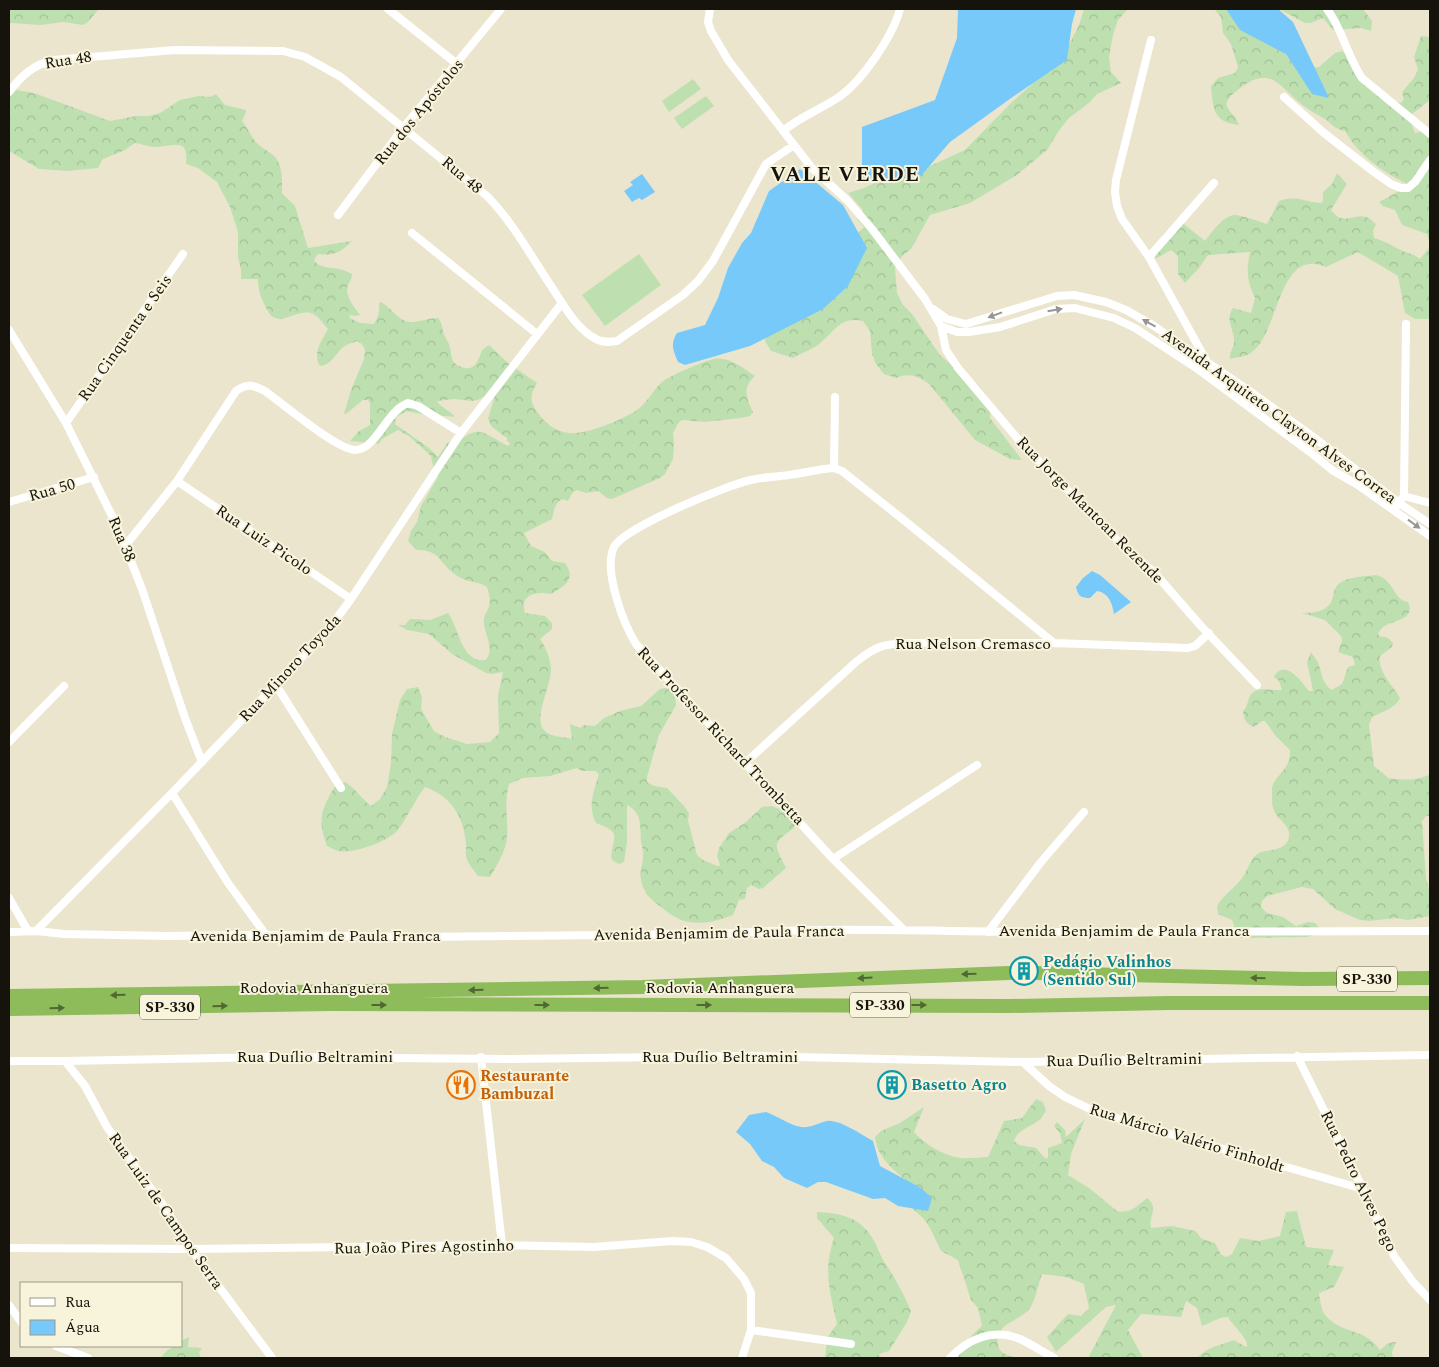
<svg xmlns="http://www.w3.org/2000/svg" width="1439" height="1367" font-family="Spectral,serif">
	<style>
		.forest { fill: url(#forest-crowns); fill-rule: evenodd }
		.garden { fill: #bee0b0 }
		.water { fill: #77c9fa }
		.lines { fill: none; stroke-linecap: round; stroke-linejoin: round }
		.motorway-tunnel { stroke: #cbc6b1; stroke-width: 14; stroke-dasharray: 14 7; stroke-linecap: butt }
		.minor { stroke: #fff; stroke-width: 8 }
		.motorway { stroke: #8ebc5a; stroke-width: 14 }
		.oneway { fill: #969591 }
		.oneway2 { fill: #526832 }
		.labels { text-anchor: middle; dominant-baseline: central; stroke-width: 4; stroke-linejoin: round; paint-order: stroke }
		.shield { fill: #f8f3db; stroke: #595649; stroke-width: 1 }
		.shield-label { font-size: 15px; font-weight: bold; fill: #15130b }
		.street-label { font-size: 16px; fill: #15130b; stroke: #f8f3db }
		.culture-label { font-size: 16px; font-weight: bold; fill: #0d838f; stroke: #f8f3db; text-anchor: start }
		.food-label { font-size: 16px; font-weight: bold; fill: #c56008; stroke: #f8f3db; text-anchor: start }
		.district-label { font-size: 21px; font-weight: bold; letter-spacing: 1px; fill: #15130b; stroke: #f8f3db }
	</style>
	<defs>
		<pattern id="forest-crowns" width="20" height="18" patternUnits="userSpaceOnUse" patternTransform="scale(1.25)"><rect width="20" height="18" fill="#bee0b0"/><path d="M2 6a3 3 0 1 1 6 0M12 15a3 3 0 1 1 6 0" fill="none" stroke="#a2bf96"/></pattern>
	</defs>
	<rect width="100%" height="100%" fill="#ebe5ce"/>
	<path class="forest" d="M9,9H99L88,22L83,25L63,22L41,25L9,23Z
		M1084,9H1128L1118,20L1113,35L1109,57L1111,72L1121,83L1097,94L1089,103L1069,118L1060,129L1047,150L1017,175L970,203L930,215L911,249L902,256L895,268L897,293L903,305L912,314L940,355L968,379L978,385L985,394L991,403L990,418L1022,460L1010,459L975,440L929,384C917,375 909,373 896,378L884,374L876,364L872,354L870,331L863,321C839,316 835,332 818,345C811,350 801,353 793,358L771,351L765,341L767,330L864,227L856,218L860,219L864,215L862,209L848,193L864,188L890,176L919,171L965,150L1011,103L1058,61L1068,47L1079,25Z
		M1214,9H1231L1284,52L1294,64L1306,69L1319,67L1335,53L1342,51L1350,58L1357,74L1391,100L1401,103L1404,99L1402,92L1414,78L1418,69L1414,57L1421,36L1430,37V100L1412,114L1410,120L1415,133L1423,131L1430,136V245L1427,234L1402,225L1395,210L1383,206L1379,202L1410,185C1384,173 1359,156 1345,131C1335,129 1333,125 1326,120C1317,114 1308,110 1300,103C1277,84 1270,65 1239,89C1215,107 1232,108 1239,125C1213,122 1213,109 1211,86L1218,78L1235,73L1238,67L1231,44L1223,33L1221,17Z
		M1279,9H1363L1372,21L1371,31L1361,28L1333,30L1323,18L1311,23H1305Z
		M10,89L34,93L110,121L136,116H149L160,113L180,100L198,96L210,97L216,94L225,105L246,110V112L242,121C247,127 250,134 255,141C261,148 272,153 276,158C283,168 282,182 282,193L295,206L308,248L352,241C340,253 335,256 318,254L314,260C320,269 331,267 340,269C344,270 348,272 352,274C352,279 350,281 348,285C344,296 354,306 360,315L356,316L349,315L350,318L360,323L374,324C378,317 380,311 379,303L381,302C392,308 400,324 414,322C423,321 429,318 438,318C443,324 442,330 445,337C447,341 447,339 449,344C453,356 448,364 465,368C476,370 479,358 482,350L489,345L508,363L537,383C530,395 529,401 538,413C545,423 556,432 569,433C586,435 622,420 637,410C647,403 653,390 662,382C669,376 704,361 714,359C729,356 743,368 755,376C742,387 746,398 753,412L750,416L740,418L705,422L683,420L679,422L673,433L674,444L673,459L665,474L660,478L612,499L607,498L598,491L586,493L577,490L573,492L568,501L563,499C555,502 554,511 552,519L524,533L531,546L545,552L552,561L565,563C577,580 564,586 551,594C537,591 519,594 525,613L545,616L552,623V629L540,639C546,647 550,658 551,668C552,684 534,716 543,729C550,738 563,736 572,739L570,724L580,728L584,725L595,726L604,718L620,711L641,706L660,689L665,688L670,689L675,696L676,705L659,735L647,777V782L654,786L667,788L684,806L689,813L688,821L697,855L703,860L718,866L720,865L717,856L719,848L729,833L746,822L762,807L771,806L783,810L792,818L795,824L794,828C771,844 774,844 786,868L763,888L759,889L751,885L747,888L745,899L739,900L733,915C715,922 695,927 677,918C671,915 666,911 661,907C651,900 643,892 641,880C639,872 643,865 643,857C644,852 642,847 641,842C640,828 643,813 627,805V842L624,862L619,864L613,861L611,857C614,833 621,833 596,823C587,806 594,791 599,774L595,771H582L577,768L550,776L523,778L509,784C503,805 510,824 506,844C503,855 496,867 490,877L478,876C474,870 467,863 466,856C465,852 467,848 466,844C464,817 451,796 425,787C414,801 408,817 397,831C387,842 353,854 338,851C335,850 331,848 327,846C317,819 321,810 335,786L345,782C356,789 361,798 371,806L380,799L387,787L391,763L392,734L400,700L407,689L418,687L422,697L421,709L434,731L445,737L467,744L479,743L490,742L499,733L498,695L503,672L492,674L486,673L452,654L429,634L407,630L398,625H405L410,619L430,620L448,613C459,627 461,664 486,660C496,646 482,633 484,618C485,614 488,610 489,607C491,600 489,594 487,587C479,582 469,582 461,578C439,567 443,549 416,550L408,541L411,531L417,522L421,506L438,477V470L433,466L431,456L410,437L398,430L382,439L379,444L350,441L359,431L370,425V403L368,400H363L346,414H344L351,390L364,359L365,350L362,344L357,341C352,343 347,344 342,348C335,355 331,365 320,366C312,353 322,340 328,329C323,324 318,315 311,313C294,309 277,331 266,308C261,297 258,291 258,279H241V269L238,257V232L230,207L217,182L198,168L186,164C189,136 172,147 156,147C149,147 142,144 135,143L125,150L103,159L98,168L68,171L39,169L9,151V91ZM493,391L496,392L488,419L492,427L507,438V441L510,443L508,446C481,432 480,423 454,445L448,442L438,457L429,448L395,424L396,417L408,411C423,416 438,415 454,417V415L440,405L437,401L454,399L473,401L480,399Z
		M1337,173L1347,184L1331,210C1344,227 1353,213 1366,217C1370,218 1373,222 1376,224L1373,231L1374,238C1386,241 1394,247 1405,252C1411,254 1415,255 1420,259L1430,247V319H1415L1405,313L1398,276L1358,252L1326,267C1278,246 1280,331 1252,352C1246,357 1237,357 1230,359C1229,352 1235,346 1234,340C1233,327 1225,319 1233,308L1251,313L1255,298C1247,281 1246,271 1250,252L1208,255L1199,268L1185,283L1178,274V256L1171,250L1155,259C1158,239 1162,231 1180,221L1205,241C1211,233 1224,215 1235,215C1245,216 1257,221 1267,224L1279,201C1298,195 1304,202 1321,203L1323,201V192L1332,184Z
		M1375,575C1393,577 1393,600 1408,602C1416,620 1393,620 1383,627C1382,628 1378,633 1378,634L1379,636L1388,638L1393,643L1392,647L1380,656C1377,671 1392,684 1400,698C1396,708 1382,712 1372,717L1369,725L1374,766C1378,770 1383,772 1388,778C1400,780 1420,781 1430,774V816H1426L1422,821L1426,878L1430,893V916L1408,920L1395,918L1369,921L1360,920L1335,909L1313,889L1302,887L1267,896L1262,901L1261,907L1267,913L1283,917L1296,926L1308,922L1315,923L1320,928L1318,934L1307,937L1240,938L1237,934L1232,920L1218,914L1217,906C1223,895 1234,889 1242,878C1248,871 1250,857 1259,853C1269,849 1289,851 1289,835C1290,826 1279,820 1275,813C1272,808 1272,797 1272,791C1272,775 1291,772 1290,750L1275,735L1265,721H1262L1254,727C1246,724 1244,720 1243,711C1248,706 1247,702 1250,696C1256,685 1272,691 1282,690L1279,681L1274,677C1284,657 1302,682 1309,691H1313L1307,662L1311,652C1313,656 1317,659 1318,663C1323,674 1321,683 1332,690L1342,684L1348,667L1355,665L1353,657L1338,652L1342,641L1341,636L1325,620L1302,613C1313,613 1327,612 1332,600C1334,593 1334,587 1340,583C1349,576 1364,577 1375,575Z
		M1036,1099L1043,1102L1046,1110C1039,1128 1018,1126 1014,1141L1019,1145L1036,1148L1046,1159L1048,1157V1148L1062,1143L1060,1133L1054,1126L1057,1122L1065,1130L1066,1137L1085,1119L1071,1154L1068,1175L1089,1188L1117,1211C1130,1214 1137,1206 1147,1198C1160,1209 1148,1215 1151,1228L1172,1226L1195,1231L1202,1239L1215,1243L1221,1255L1226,1257L1232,1254L1240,1238L1259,1241L1280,1236L1286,1212L1297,1211L1306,1247L1334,1250L1328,1265L1344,1267L1334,1287L1319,1293C1320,1299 1321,1311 1326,1316C1343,1335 1364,1327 1380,1350L1388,1343L1396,1342L1392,1352L1393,1358H1197C1209,1346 1219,1346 1234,1340L1246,1347L1248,1346C1244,1333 1235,1329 1228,1317C1218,1317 1211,1323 1202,1326L1197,1308L1186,1301L1181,1317L1141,1314L1128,1330L1143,1358H1088L1116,1305L1106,1307L1056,1352L1047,1337L1068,1314L1081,1316L1089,1308L1084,1284L1066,1277L1042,1274C1038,1284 1036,1299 1030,1308C1021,1321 994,1323 998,1345C1000,1355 1010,1356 1019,1358H958C963,1344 971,1335 982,1326L978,1308L971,1300L958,1260L941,1251L930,1228L923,1218L906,1203L909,1183C894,1170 877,1158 875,1137L881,1131L900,1123L924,1107L914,1132C925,1144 942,1155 960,1158C969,1159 979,1157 988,1157L1004,1121L1022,1118Z
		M817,1212C840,1213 861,1217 873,1239C877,1245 879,1253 883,1260C894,1276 903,1292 911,1311L907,1322L889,1351L878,1354L882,1358H825L827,1338L837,1324C830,1292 823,1271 834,1238L817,1218Z
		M189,1337L188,1347L202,1348L199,1352L201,1358H162V1356C168,1349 172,1346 181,1346V1341Z"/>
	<path class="garden" d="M693,79L701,89L669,112L662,101Z
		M706,96L714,106L682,129L674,118Z
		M639,254L661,285L605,326L582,295Z"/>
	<path class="water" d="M958,9H1076L1072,24L1067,60L1014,96L950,142L920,177L862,180V127L935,100L957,38Z
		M1226,9H1278L1293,22L1329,98L1312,94L1286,54L1240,30Z
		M800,169L843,205L867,248L848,286L823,309L750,346L685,365L678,362C673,350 670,344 677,333L705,325L718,298L728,268L742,243L751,233L769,191Z
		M642,174L655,192L642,200L639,198L632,202L624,191L633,185L630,182Z
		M1092,571L1100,575L1131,602L1114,614C1112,603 1109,593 1097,591L1090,598C1081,598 1078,596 1076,587L1083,578Z
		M766,1112C777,1116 790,1125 801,1127C811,1128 818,1123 827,1121C839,1119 862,1135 873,1141L880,1166L921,1188L932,1198L928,1211L898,1206L885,1198L873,1199L826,1182H818L807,1188L784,1178L774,1167L762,1161L750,1144L736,1132L749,1115Z"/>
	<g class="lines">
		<path class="motorway-tunnel" d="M1009,973H1035"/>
		<path class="minor" d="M388,9L457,64
			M710,9L708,22L711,31L728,60L812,168L847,200L872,229L925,299L941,326L946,350L958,368L1023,445L1100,523L1126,549L1153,571L1200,625L1257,685
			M1327,9C1343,30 1347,56 1362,78L1430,134
			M1151,40L1116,180L1115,192L1117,206L1122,219L1149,257L1207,362
			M9,92C21,76 34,64 54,60L175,50L283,51L305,57L341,77L488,197C514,224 532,258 553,289C564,306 578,331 598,340C605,343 611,342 617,341L683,295L698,281L713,261L766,164L794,145
			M1284,97L1324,133L1374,172L1391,184L1401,188H1408L1415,182L1430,160
			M783,131C800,117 821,109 839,97C862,81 893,36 900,9
			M338,215L404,127L501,9
			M412,233L537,334
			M1149,257L1214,183
			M933,309L947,319L966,324L1057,296L1074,295L1106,302L1126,310L1154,326L1251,392L1312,436L1399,503L1430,524
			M941,326L957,332H969L1000,327L1056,309L1075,308L1114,318L1135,328L1199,370L1310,452L1332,470L1358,485L1430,536
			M9,330L66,423L117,526L142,589L185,718L202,762
			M66,423L183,254
			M834,468L835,397
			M177,481L351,599
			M1404,496L1430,503
			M9,502L94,477
			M1396,507L1404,496L1406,324
			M125,546L177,481L236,391C247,383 253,385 265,391C283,404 336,449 355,450C361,450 367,446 371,442C384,429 391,410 408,403L418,406L461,433
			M276,685L341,788
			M9,742L64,686
			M745,763L856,662C876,646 883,644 909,643H1054L1188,648L1195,646L1209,633
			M172,793L228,883L266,935
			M833,859L977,765
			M9,898L28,931
			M904,930L833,859L636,644C623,623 603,570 614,547C623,528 727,485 751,480C763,477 776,477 789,475C804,473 819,469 834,468L842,471L910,525L1054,643
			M36,931L172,793L328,630L351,599L461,433L562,303
			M9,932L36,931L64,934L166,936L266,935L416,937L717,934C828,926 938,932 1049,932C1176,932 1303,931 1430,931
			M988,932L1041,862L1084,812
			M1297,1056L1363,1189L1394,1256L1413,1282L1430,1300
			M481,1057L502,1245
			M9,1061H65L270,1057L509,1059L750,1056L1023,1062L1430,1055
			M65,1061L85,1086L107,1127L163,1205L191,1249L272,1358
			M1023,1062L1049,1086L1065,1097L1092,1110L1132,1123L1363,1189
			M9,1248L191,1249L502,1245L594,1247L672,1241L691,1242L707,1247L726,1258L744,1279L751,1293V1330L742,1358
			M9,1305L21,1322
			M751,1330L851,1344
			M56,1346L88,1358
			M950,1358C968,1339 993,1328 1020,1339C1031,1344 1043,1352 1054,1358"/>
		<path class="motorway" d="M1035,973L1303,979L1430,978
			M9,996L643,987L1009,973
			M9,1009L331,1004L1010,1006L1170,1003H1430"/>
	</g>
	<defs><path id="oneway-solid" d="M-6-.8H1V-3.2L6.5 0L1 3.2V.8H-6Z" transform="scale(1.25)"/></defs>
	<g class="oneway">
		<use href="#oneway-solid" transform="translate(1055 310) rotate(-10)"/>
		<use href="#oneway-solid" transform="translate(995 315) rotate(160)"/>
		<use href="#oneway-solid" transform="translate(1149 323) rotate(-151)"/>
		<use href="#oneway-solid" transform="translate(1414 524) rotate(36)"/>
	</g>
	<g class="oneway2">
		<use href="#oneway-solid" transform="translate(969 974) rotate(178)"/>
		<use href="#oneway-solid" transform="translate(865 978) rotate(177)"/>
		<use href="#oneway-solid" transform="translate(1258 978) rotate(-179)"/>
		<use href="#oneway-solid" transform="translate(601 988) rotate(179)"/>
		<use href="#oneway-solid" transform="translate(476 990) rotate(179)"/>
		<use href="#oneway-solid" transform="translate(118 995) rotate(179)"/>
		<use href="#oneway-solid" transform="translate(379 1005)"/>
		<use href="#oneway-solid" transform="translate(542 1005)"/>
		<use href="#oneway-solid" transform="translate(704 1005)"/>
		<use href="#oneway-solid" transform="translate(919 1005)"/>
		<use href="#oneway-solid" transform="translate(220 1006) rotate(-1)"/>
		<use href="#oneway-solid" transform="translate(57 1008) rotate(-1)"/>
	</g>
	<defs>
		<symbol id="building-ring" viewBox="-11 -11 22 22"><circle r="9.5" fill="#f8f3db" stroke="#0f9aa8" stroke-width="1.5"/><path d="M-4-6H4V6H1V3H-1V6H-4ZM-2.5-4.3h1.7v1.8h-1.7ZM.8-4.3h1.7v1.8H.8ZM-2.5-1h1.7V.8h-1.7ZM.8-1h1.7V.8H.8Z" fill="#0f9aa8"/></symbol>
		<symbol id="restaurant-ring" viewBox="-11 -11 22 22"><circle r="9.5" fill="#f8f3db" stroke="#e8710a" stroke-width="1.5"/><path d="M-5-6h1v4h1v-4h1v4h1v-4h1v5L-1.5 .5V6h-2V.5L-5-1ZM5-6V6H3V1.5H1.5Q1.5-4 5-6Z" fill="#e8710a"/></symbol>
	</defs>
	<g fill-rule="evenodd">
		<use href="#building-ring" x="1008" y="955" width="32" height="32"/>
		<use href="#restaurant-ring" x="445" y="1069" width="32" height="32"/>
		<use href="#building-ring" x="876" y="1069" width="32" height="32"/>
	</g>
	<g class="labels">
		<g class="shield">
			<rect x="1337" y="966.5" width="60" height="25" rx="4"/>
			<rect x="850" y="992.5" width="60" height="25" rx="4"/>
			<rect x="140" y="994.5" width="60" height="25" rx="4"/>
		</g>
		<g class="shield-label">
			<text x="1367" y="979">SP-330</text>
			<text x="880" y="1005">SP-330</text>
			<text x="170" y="1007">SP-330</text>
		</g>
		<g class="street-label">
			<text transform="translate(68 60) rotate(-9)">Rua 48</text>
			<text transform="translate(419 112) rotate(-51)">Rua dos Apóstolos</text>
			<text transform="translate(462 175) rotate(40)">Rua 48</text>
			<text transform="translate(125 338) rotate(-55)">Rua Cinquenta e Seis</text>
			<text transform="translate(1279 416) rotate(36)">Avenida Arquiteto Clayton Alves Correa</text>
			<text transform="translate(52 490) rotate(-16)">Rua 50</text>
			<text transform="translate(1090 510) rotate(45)">Rua Jorge Mantoan Rezende</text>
			<text transform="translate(122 539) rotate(67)">Rua 38</text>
			<text transform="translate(264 540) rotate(34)">Rua Luiz Picolo</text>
			<text x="973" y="644">Rua Nelson Cremasco</text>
			<text transform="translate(290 668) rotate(-47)">Rua Minoro Toyoda</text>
			<text transform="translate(721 736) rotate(47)">Rua Professor Richard Trombetta</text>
			<text x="1124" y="931">Avenida Benjamim de Paula Franca</text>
			<text transform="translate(719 933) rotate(-1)">Avenida Benjamim de Paula Franca</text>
			<text x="315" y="936">Avenida Benjamim de Paula Franca</text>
			<text x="314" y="988">Rodovia Anhanguera</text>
			<text x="720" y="988">Rodovia Anhanguera</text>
			<text x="315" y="1057">Rua Duílio Beltramini</text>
			<text x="720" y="1057">Rua Duílio Beltramini</text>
			<text transform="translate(1124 1060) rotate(-1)">Rua Duílio Beltramini</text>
			<text transform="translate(1187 1138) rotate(17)">Rua Márcio Valério Finholdt</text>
			<text transform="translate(1359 1181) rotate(64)">Rua Pedro Alves Pego</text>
			<text transform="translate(166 1211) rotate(55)">Rua Luiz de Campos Serra</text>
			<text transform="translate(424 1247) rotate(-1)">Rua João Pires Agostinho</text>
		</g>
		<g class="culture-label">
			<text x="1043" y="962">Pedágio Valinhos<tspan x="1043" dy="18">(Sentido Sul)</tspan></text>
			<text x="911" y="1085">Basetto Agro</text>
		</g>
		<g class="food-label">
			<text x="480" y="1076">Restaurante<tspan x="480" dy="18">Bambuzal</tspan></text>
		</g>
		<g class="district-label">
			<text x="845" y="175">VALE VERDE</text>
		</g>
	</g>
	<rect width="1439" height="1367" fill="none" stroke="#15130b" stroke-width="20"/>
	<rect x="20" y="1282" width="162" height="65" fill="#f8f3db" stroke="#9d9988"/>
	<rect x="30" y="1298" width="25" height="8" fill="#ffffff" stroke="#9d9988"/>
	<text x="65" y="1307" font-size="15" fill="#15130b">Rua</text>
	<rect x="30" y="1320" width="25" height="15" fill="#77c9fa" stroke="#9d9988"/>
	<text x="65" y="1332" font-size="15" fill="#15130b">Água</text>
</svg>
